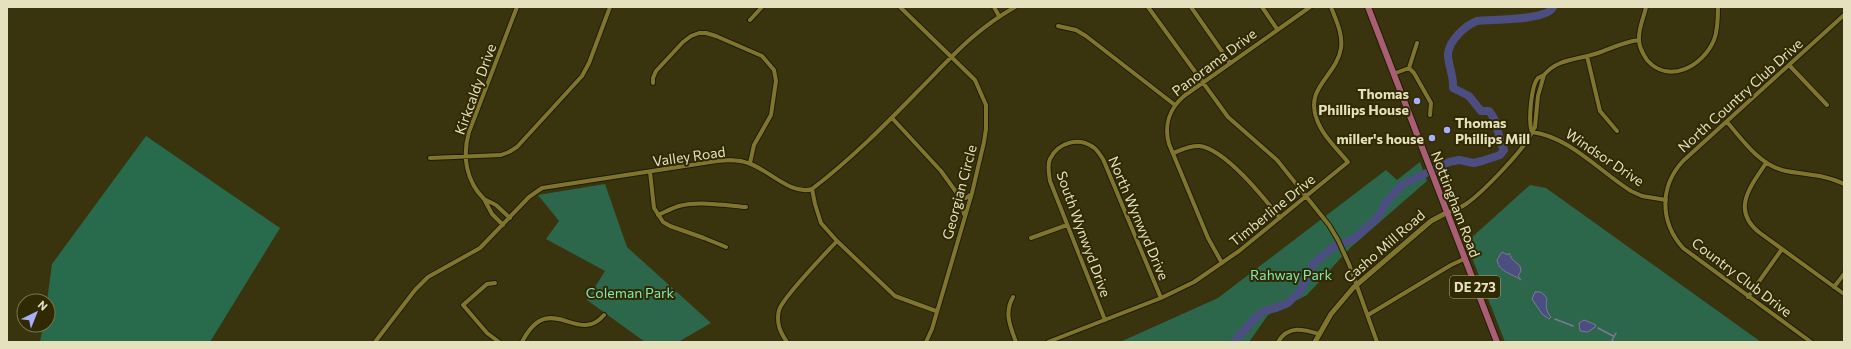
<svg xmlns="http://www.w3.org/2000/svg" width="1851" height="349" font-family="Commissioner,sans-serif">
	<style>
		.green { fill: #2c674b }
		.forest { fill: #276a4c }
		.water { fill: #4c4e82; stroke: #7a7a94 }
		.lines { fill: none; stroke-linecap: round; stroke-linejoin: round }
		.stream { stroke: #7a7a94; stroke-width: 1.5 }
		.river { stroke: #4c4e82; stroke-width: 8 }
		.minor-casing { stroke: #1f1c06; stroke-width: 6 }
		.tertiary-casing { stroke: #1f1c06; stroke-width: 7 }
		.primary-casing { stroke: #1f1c06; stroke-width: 8 }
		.minor { stroke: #80752d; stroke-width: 4 }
		.tertiary { stroke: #80752d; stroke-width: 5 }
		.primary { stroke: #aa5e74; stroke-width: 6 }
		.poi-dot { fill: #aaaffb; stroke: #302a03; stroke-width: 1.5 }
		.labels { text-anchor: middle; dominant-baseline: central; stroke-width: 4; stroke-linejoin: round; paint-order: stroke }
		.shield { fill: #302a03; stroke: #afa985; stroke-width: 1 }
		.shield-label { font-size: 13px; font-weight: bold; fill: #e5e0bd }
		.street-label { font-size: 14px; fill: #e5e0bd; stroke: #302a03 }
		.poi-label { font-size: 14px; font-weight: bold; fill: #e5e0bd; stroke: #302a03; text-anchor: end }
		.park-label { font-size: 14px; fill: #85e5b4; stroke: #302a03 }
	</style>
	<rect width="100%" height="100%" fill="#3a340e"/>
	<path class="green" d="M1420,162L1427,181L1350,248L1307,295L1268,315L1249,342H1120L1218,298L1386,170L1397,180Z
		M605,184L627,247L711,323L678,342H645L587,300L605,271L546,239L559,221L538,195Z
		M1530,185L1546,188L1761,342H1505L1467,245L1470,239Z"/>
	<path class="forest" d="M146,136L280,228L210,342H40L43,325H48L47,301L52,264Z"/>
	<path class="water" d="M1502,252L1508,255L1509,253L1512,259L1520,266L1521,271L1518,276L1521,280C1512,273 1499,273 1497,260Z
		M1535,292H1541L1547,298C1546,306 1545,310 1551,317L1549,319L1542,314L1532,299Z
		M1584,320L1596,325L1595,327L1588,332L1580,331L1579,323Z"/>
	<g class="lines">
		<path class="stream" d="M1555,319L1573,326
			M1598,328L1613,336
			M1614,342L1612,340L1616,333"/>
		<path class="river" d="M1234,342L1255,318L1266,310L1276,308L1288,303L1301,290L1313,264L1333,247L1354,239L1378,217L1386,202L1402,185L1449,162L1459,160L1474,163L1482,161L1500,155L1504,150C1497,137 1499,122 1489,111H1481L1469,96L1453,88C1454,76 1448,66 1448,54C1449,40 1466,25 1477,21C1492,19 1547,21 1553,7"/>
		<defs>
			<path id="minor" d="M900,7L975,80L986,105V129L984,142L972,193L932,329L926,342
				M994,7L999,16
				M1148,7L1228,117L1277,160L1329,225L1338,240L1349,264L1377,342
				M1191,7L1230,63
				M1262,7L1277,29
				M1646,7C1644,17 1638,29 1639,40C1639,47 1643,54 1647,60C1669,85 1703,66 1714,40C1718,30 1718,18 1718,7
				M750,20L762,7
				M1058,26L1076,30L1086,36L1175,105
				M1587,56L1600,111L1617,131
				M1789,65L1827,105
				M1409,68L1417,43
				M1393,74L1409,68L1414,73L1431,103L1430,115
				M1544,75L1538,96L1535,127L1532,132C1528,122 1531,86 1538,78C1540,77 1542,76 1544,75Z
				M1544,75C1558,58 1578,60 1598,53C1612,48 1623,42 1639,40
				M653,83V78L656,71L683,42L691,36L699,33H706L716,36L762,56L774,70L776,81L771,115L754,145L750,163
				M892,118L941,171L959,196
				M1727,122C1742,139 1758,163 1782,170C1802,175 1825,174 1844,184
				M1173,153C1181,150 1190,145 1200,146C1226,150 1264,198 1280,218
				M430,158L501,155L509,152L517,147L582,76L589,63L610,7
				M1766,163C1751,186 1730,210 1760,233L1844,294
				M650,172L654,208L663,222L670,226L704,238L726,247
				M812,189L815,204L821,223L837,241L895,296L936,311
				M484,199C466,181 462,156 469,132L517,7
				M1446,213C1453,211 1460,208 1466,204C1482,193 1525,149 1532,132C1570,137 1599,171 1631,191L1642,196L1666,200
				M964,214L959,196L966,198L970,195
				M658,215C665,212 672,208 679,206C699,201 724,205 746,207
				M503,225L492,214L484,199L496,205L510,218
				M1031,238L1067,225
				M1222,263L1208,238L1169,144C1164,126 1169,109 1184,96L1310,7
				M495,283L487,284L463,305L487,333L499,342
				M1834,287L1844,274
				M1013,297C1004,313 1010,326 1016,342
				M1748,297L1782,249
				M1368,315L1451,265L1464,259
				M1105,320L1050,181C1049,174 1047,165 1050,159C1058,142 1079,137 1093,147C1097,149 1100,155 1103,159L1161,298
				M375,342L415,290L428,277L480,248L529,197L542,188L717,161C727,160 738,159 748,163C768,169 791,196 812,189C850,160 884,126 917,92C951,58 973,31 1015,7
				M522,342C550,288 577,347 604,315
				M787,342C780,332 776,323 779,310C783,297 825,254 837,241
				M1048,342L1161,298L1194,282L1239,251L1348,162C1337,149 1323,136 1317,120C1304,87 1337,76 1341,48C1343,34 1336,20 1331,7
				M1278,342C1288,325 1303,329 1319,334
				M1811,342L1683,248C1660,222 1659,187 1683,161L1844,15"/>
			<path id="tertiary" d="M1315,342L1331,314L1353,288L1431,221L1446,213"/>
			<path id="primary" d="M1368,7L1497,342"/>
		</defs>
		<use href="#minor" class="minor-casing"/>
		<use href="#tertiary" class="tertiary-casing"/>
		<use href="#primary" class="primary-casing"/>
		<use href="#minor" class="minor"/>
		<use href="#tertiary" class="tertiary"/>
		<use href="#primary" class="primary"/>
	</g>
	<g class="poi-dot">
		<circle cx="1417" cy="101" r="4"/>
		<circle cx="1447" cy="130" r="4"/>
		<circle cx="1432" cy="138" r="4"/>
	</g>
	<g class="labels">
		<rect class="shield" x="1450" y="276" width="50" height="22" rx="3"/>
		<g class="shield-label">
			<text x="1475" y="287">DE 273</text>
		</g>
		<g class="street-label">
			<text transform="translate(1214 62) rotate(-37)">Panorama Drive</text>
			<text transform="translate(475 89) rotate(-70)">Kirkcaldy Drive</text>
			<text transform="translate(1740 95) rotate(-42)">North Country Club Drive</text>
			<text transform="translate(689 156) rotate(-8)">Valley Road</text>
			<text transform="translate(1605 157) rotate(34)">Windsor Drive</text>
			<text transform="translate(959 192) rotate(-75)">Georgian Circle</text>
			<text transform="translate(1456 204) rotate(69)">Nottingham Road</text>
			<text transform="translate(1272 210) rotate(-39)">Timberline Drive</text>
			<text transform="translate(1139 218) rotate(67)">North Wynwyd Drive</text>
			<text transform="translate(1084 234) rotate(70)">South Wynwyd Drive</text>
			<text transform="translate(1384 246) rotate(-41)">Casho Mill Road</text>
			<text transform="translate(1742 277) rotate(37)">Country Club Drive</text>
		</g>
		<g class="poi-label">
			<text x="1409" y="93">Thomas<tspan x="1409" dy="16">Phillips House</tspan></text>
			<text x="1455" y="122" text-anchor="start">Thomas<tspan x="1455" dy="16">Phillips Mill</tspan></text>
			<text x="1424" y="138">miller's house</text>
		</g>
		<g class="park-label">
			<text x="1291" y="274">Rahway Park</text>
			<text x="630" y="292">Coleman Park</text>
		</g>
	</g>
	<rect width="1851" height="349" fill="none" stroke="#e5e0bd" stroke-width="16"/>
	<g transform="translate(36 313) rotate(43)"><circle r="19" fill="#302a03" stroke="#78734d"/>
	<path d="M0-3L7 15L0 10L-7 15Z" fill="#aaaffb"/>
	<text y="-6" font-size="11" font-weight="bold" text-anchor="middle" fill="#e5e0bd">N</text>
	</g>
</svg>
